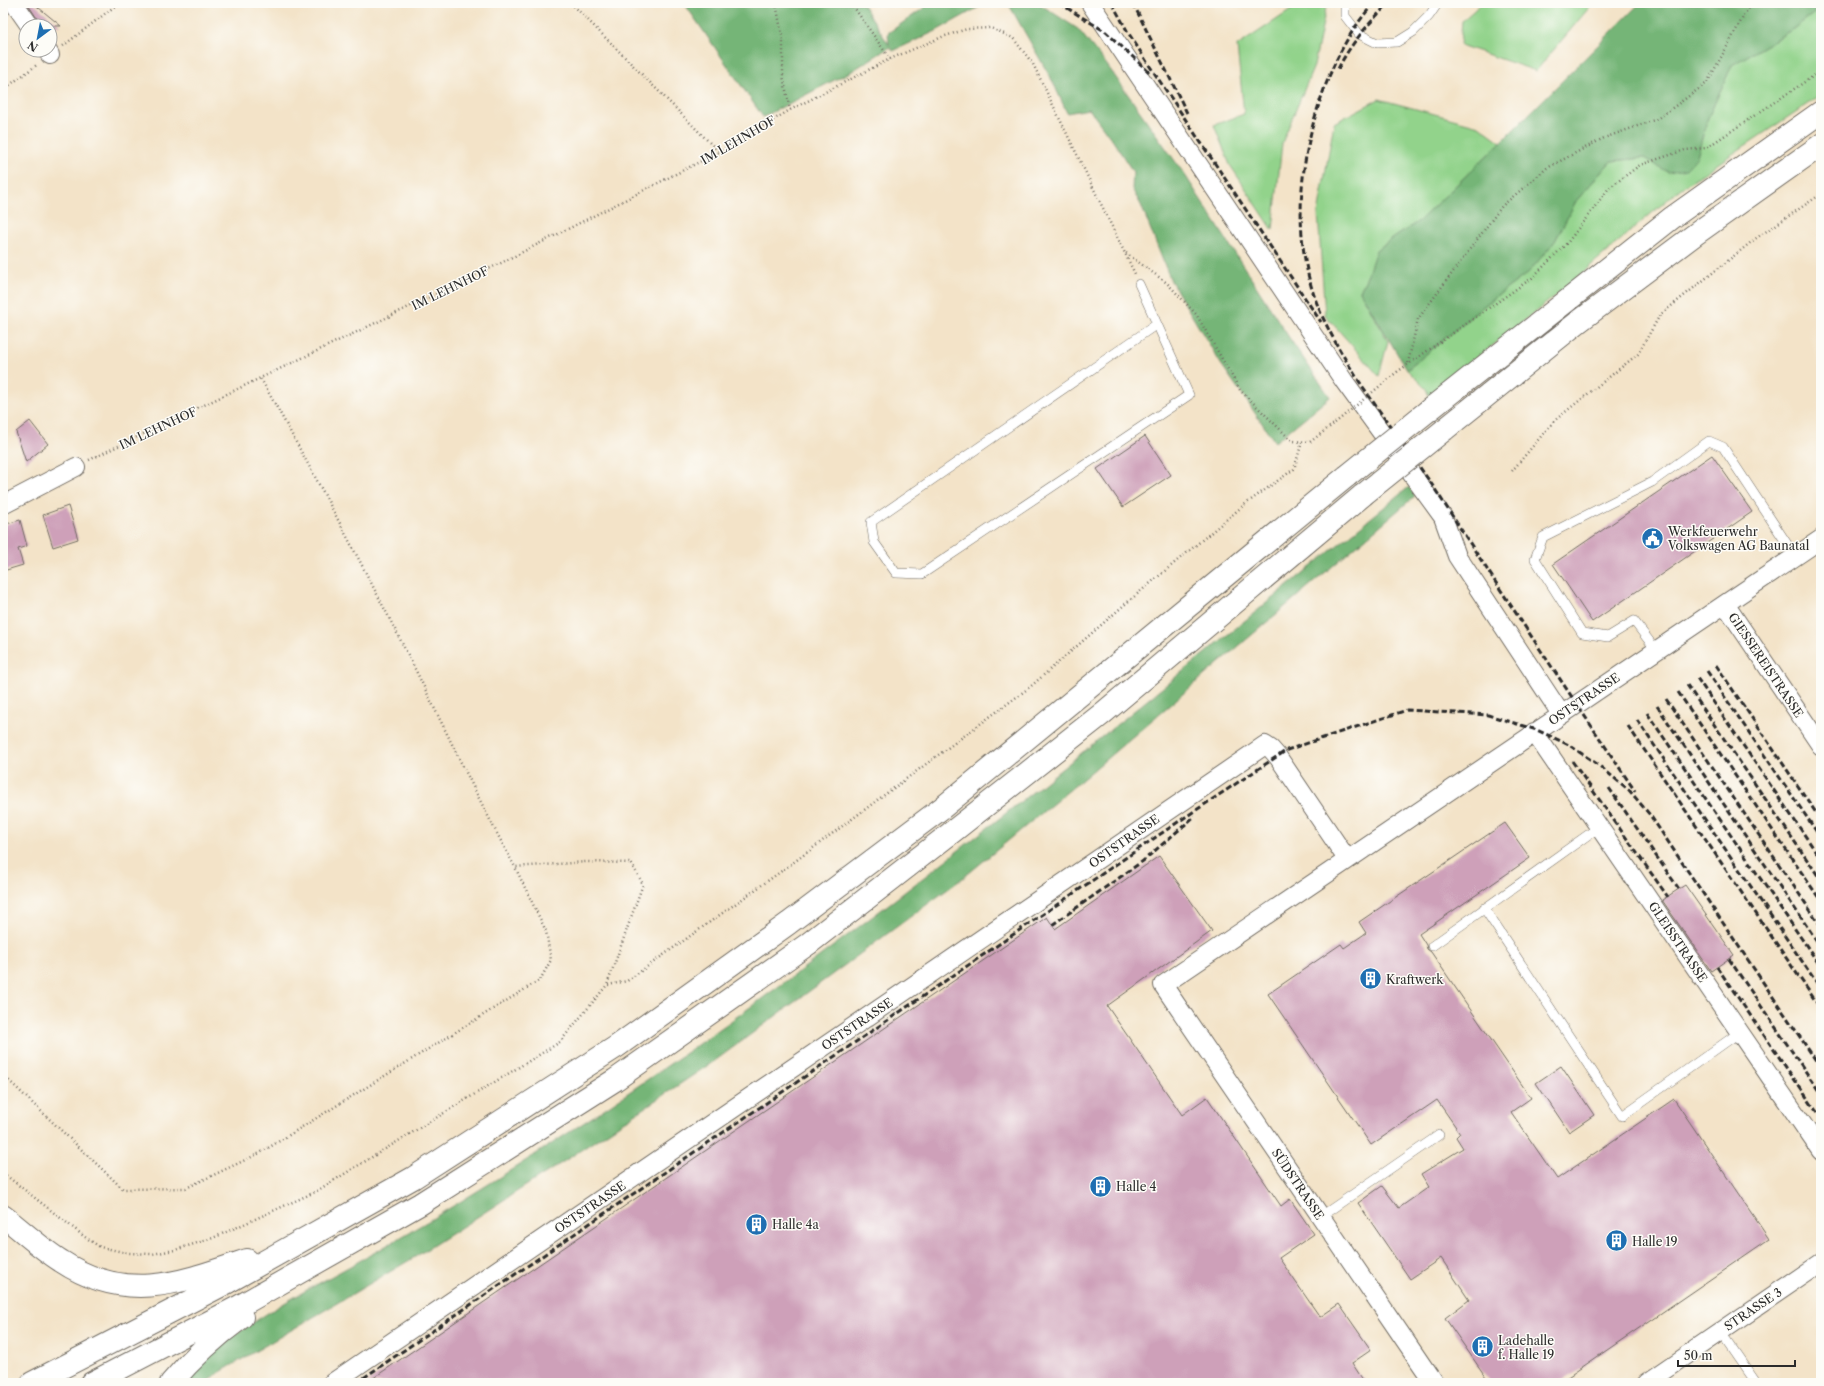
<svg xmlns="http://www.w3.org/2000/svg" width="1824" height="1386" font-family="'Libre Caslon Text',serif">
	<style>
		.green { fill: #92d38b; stroke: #5e7f5b }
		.forest { fill: #75b577; stroke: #507051 }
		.building { fill: #cea0b9 }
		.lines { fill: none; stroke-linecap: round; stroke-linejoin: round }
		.service-casing { stroke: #716b62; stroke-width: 10 }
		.minor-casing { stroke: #716b62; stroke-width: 20 }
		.motorway-casing { stroke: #716b62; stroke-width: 24 }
		.path { stroke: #716b62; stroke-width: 2.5; stroke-dasharray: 1 3; stroke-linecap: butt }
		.service { stroke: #fff; stroke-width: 9 }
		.minor { stroke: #fff; stroke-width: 18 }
		.motorway { stroke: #fff; stroke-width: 22 }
		.rail { stroke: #2b2b2b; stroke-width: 3; stroke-dasharray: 6 3; stroke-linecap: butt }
		.motorway-bridge-casing { stroke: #716b62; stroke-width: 24; stroke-linecap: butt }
		.path-bridge { stroke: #716b62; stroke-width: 2.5; stroke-dasharray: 1 3; stroke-linecap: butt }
		.motorway-bridge { stroke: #fff; stroke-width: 22 }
		.labels { text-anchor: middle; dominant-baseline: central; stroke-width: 3; stroke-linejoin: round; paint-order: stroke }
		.street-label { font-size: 12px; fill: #2b2b2b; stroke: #fdfcf7 }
		.poi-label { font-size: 12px; fill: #2b2b2b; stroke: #fdfcf7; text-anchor: start }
	</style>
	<rect width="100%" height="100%" fill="#fdfcf7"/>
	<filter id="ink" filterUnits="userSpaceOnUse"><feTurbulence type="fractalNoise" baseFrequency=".025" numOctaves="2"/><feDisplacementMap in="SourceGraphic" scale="8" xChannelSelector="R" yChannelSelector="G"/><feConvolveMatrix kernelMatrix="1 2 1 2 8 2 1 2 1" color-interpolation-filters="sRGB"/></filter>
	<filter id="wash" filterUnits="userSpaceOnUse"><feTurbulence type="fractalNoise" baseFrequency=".012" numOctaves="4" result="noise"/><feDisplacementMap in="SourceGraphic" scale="16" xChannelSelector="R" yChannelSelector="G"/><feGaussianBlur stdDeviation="0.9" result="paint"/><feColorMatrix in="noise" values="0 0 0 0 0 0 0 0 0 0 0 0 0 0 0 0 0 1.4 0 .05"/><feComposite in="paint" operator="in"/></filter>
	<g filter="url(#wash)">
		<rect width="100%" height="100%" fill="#f3e3c8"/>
		<path class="green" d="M1292,3H1327L1314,66L1282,143L1273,230L1230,165L1214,125L1244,114L1237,46L1294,8Z
			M1482,3H1593L1536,71L1460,45L1462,21Z
			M1821,8V95L1680,189L1554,297L1429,396L1426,389L1407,370L1485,305L1529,272L1555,241L1576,201L1611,161L1644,158L1668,172L1697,157L1707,120L1732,65L1793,29Z
			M1379,99L1479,126L1501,142L1419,221L1376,250L1367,277L1360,291L1388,341L1379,376L1325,315L1318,214L1334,123Z"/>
		<path class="forest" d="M684,3H862L889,45L888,33L931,3H990L981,6L936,31L893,51L890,47L852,71L763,117Z
			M1008,3H1038L1078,29L1107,65L1185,175L1290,339L1330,397L1275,442L1221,364L1171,281L1141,205L1132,189L1133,172L1113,141L1089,109L1067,113L1053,82Z
			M1640,3H1821V8L1793,29L1732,65L1707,120L1697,157L1686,169L1668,172L1644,158L1611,161L1576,201L1555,241L1529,272L1485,305L1407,370L1360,291L1367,277L1376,250L1419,221L1501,142Z
			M1409,487L1415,496L1084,778L963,878L716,1060L563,1162L415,1257L217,1374L207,1383H180C195,1369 210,1355 226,1342C276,1303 341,1273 396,1240C484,1189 570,1133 654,1075C917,894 1161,688 1409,487Z"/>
		<g id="blocks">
			<path class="building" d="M27,3H33L61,26H42Z
				M30,421L48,444L26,462L16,432Z
				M1145,436L1171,475L1123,507L1097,469Z
				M1712,455L1752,512L1592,622L1553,564Z
				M68,506L78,539L53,547L43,515Z
				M20,520L27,546L18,549L23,565L3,571V525Z
				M1505,823L1530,858L1419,934L1426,945L1427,949L1431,952L1531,1098L1511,1112L1557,1179L1674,1099L1769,1239L1559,1383H1490L1445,1318L1469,1300L1441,1258L1410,1279L1358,1203L1382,1186L1399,1208L1429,1187L1421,1174L1463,1148L1456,1137L1460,1133L1437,1100L1371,1145L1268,994L1341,944L1344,948L1366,933L1359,922Z
				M1159,856L1212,931L1107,1006L1182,1115L1207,1097L1281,1206L1290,1199L1314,1234L1279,1258L1320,1317L1339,1304L1371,1350L1352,1363L1365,1383H366L1047,917L1055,929Z
				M1685,885L1734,955L1711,971L1662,900Z
				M1561,1066L1594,1115L1569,1132L1536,1083Z"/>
		</g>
	</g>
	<g filter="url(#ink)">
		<use href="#blocks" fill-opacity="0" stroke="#716b62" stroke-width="1"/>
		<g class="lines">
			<defs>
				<path id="service" d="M1345,3V16L1359,34L1377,43L1397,42L1413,32L1429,16L1438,3
					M1139,284L1189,395L922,574L896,573L874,542L871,522L1157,324
					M1656,650L1634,621L1608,637L1582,633L1535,559L1543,537L1652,482L1709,441L1723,447L1795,556
					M1484,908L1622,1116L1740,1032
					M1432,946L1599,827
					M1320,1217L1439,1135
					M1721,1331L1757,1383"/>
				<path id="minor" d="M14,3L30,26
					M1090,3L1344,381L1443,517L1457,556L1561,714
					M47,50L50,55
					M3,505L76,467
					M1725,604L1821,746
					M1534,732L1821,1151
					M332,1383L1265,745L1271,749L1278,757L1347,859
					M1434,1383L1163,985L1821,539
					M1646,1383L1821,1263"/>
				<path id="motorway" d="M1429,410L1673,217L1821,112
					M1444,430L1577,323L1697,233L1821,145
					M3,1216C23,1231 40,1248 61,1261C126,1304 180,1283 247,1260
					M32,1383L228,1282L413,1178L616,1047L789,923L942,808L1347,476
					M92,1383L238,1307L420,1204L615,1080L808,944L956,829L1102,714L1363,495
					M171,1383C192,1358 216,1336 242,1317"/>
			</defs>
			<use href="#service" class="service-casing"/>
			<use href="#minor" class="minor-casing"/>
			<use href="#motorway" class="motorway-casing"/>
			<path class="path" d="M571,3L719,152
				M776,3L783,41V76L790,110
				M851,3L890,59
				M63,46L119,3
				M3,90L38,64
				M1126,253L1167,283L1196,314L1240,390L1292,441L1310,442L1335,423
				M1408,363L1418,319L1502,206L1547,168L1604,138L1657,119L1707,83L1747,10L1755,3
				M1397,372L1532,278L1568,242L1609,188L1640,165L1685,150L1706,148L1821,71
				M89,460L503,262L719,152L790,110L890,59L942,37L967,29L991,28L1013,38L1033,64L1135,274
				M1512,471L1554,421L1638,354L1660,315L1755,239L1821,194
				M608,985L627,981L790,865L1030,687L1123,606L1244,505L1294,469L1302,442
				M3,1075L123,1189L186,1188L260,1153L540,980L551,960L546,931L515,867
				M3,1173L85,1237L100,1247L128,1253L152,1254L175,1250L213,1238L315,1192L560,1042L607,985L643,884L631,863L586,862L515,867C476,796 442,722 405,649C359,558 311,468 261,379"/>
			<use href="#service" class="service"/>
			<use href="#minor" class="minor"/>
			<use href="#motorway" class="motorway"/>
			<path class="rail" d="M1059,3L1106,32L1149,72
				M1112,3L1129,34L1149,65L1321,322
				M1133,3L1187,113
				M1374,3C1341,40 1323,85 1311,132C1296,194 1296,263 1325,322C1356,386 1404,441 1442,500C1505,598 1570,694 1635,791
				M1338,69C1350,44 1370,22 1389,3
				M1716,665L1821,820
				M1707,671L1821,838
				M1697,678L1821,859
				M1687,685L1821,880
				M1678,692L1821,901
				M1666,699L1821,926
				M1657,706L1821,947
				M1647,713L1821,967
				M1637,720L1821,989
				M1628,726L1821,1009
				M1572,761L1668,897
				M1609,788L1679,889
				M1052,925L1143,861L1195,816
				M1729,959L1821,1094
				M1717,967L1821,1118
				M356,1383L1181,820L1287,750L1407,710L1488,715L1537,730L1569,745L1597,764L1629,790L1650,815L1821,1068"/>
			<defs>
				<path id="motorway-bridge" d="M1347,476L1429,410
					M1363,495L1444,430"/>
			</defs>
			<use href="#motorway-bridge" class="motorway-bridge-casing"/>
			<path class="path-bridge" d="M1335,423L1397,372"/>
			<use href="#motorway-bridge" class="motorway-bridge"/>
		</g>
	</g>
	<defs>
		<symbol id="civic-disc" viewBox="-11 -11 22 22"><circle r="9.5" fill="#1f6fb2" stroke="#fdfcf7"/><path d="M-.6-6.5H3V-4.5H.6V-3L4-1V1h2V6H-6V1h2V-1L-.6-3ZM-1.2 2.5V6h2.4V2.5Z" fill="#fff"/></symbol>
		<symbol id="building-disc" viewBox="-11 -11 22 22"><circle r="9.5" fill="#1f6fb2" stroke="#fdfcf7"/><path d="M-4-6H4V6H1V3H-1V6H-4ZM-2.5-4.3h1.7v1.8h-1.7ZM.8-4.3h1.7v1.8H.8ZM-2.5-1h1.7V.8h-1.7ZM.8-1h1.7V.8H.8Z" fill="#fff"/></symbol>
	</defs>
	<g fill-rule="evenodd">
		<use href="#civic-disc" x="1640" y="526" width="25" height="25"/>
		<use href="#building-disc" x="1358" y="966" width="25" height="25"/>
		<use href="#building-disc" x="1088" y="1174" width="25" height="25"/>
		<use href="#building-disc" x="744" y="1212" width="25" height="25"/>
		<use href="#building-disc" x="1604" y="1228" width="25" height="25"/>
		<use href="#building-disc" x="1470" y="1334" width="25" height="25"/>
	</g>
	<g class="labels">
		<g class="street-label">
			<text transform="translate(738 140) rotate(-30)">IM LEHNHOF</text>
			<text transform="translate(450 288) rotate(-26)">IM LEHNHOF</text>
			<text transform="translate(158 428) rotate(-25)">IM LEHNHOF</text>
			<text transform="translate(1766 665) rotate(56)">GIESSEREISTRASSE</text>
			<text transform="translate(1584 699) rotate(-34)">OSTSTRASSE</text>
			<text transform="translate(1124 841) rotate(-35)">OSTSTRASSE</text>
			<text transform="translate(1678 942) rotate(56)">GLEISSTRASSE</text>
			<text transform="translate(857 1024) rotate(-34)">OSTSTRASSE</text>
			<text transform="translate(1298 1184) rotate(56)">SÜDSTRASSE</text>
			<text transform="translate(590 1207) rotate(-34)">OSTSTRASSE</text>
			<text transform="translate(1753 1309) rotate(-34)">STRASSE 3</text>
		</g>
		<g class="poi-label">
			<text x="1668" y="531">Werkfeuerwehr<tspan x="1668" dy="14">Volkswagen AG Baunatal</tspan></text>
			<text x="1386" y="979">Kraftwerk</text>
			<text x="1116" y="1186">Halle 4</text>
			<text x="772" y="1224">Halle 4a</text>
			<text x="1632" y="1241">Halle 19</text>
			<text x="1498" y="1340">Ladehalle<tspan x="1498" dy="14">f. Halle 19</tspan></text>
		</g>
	</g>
	<rect width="1824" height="1386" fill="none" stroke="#fdfcf7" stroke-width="16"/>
	<g transform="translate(38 38) rotate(212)"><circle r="19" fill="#fdfcf7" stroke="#a9a8a5"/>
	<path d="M0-3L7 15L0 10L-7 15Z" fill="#1f6fb2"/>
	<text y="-6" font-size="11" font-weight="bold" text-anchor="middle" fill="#2b2b2b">N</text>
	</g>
	<path d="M1678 1360v6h117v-6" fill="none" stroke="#2b2b2b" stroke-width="2"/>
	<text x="1684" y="1360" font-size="12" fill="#2b2b2b" stroke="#fdfcf7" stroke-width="3" paint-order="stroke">50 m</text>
</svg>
